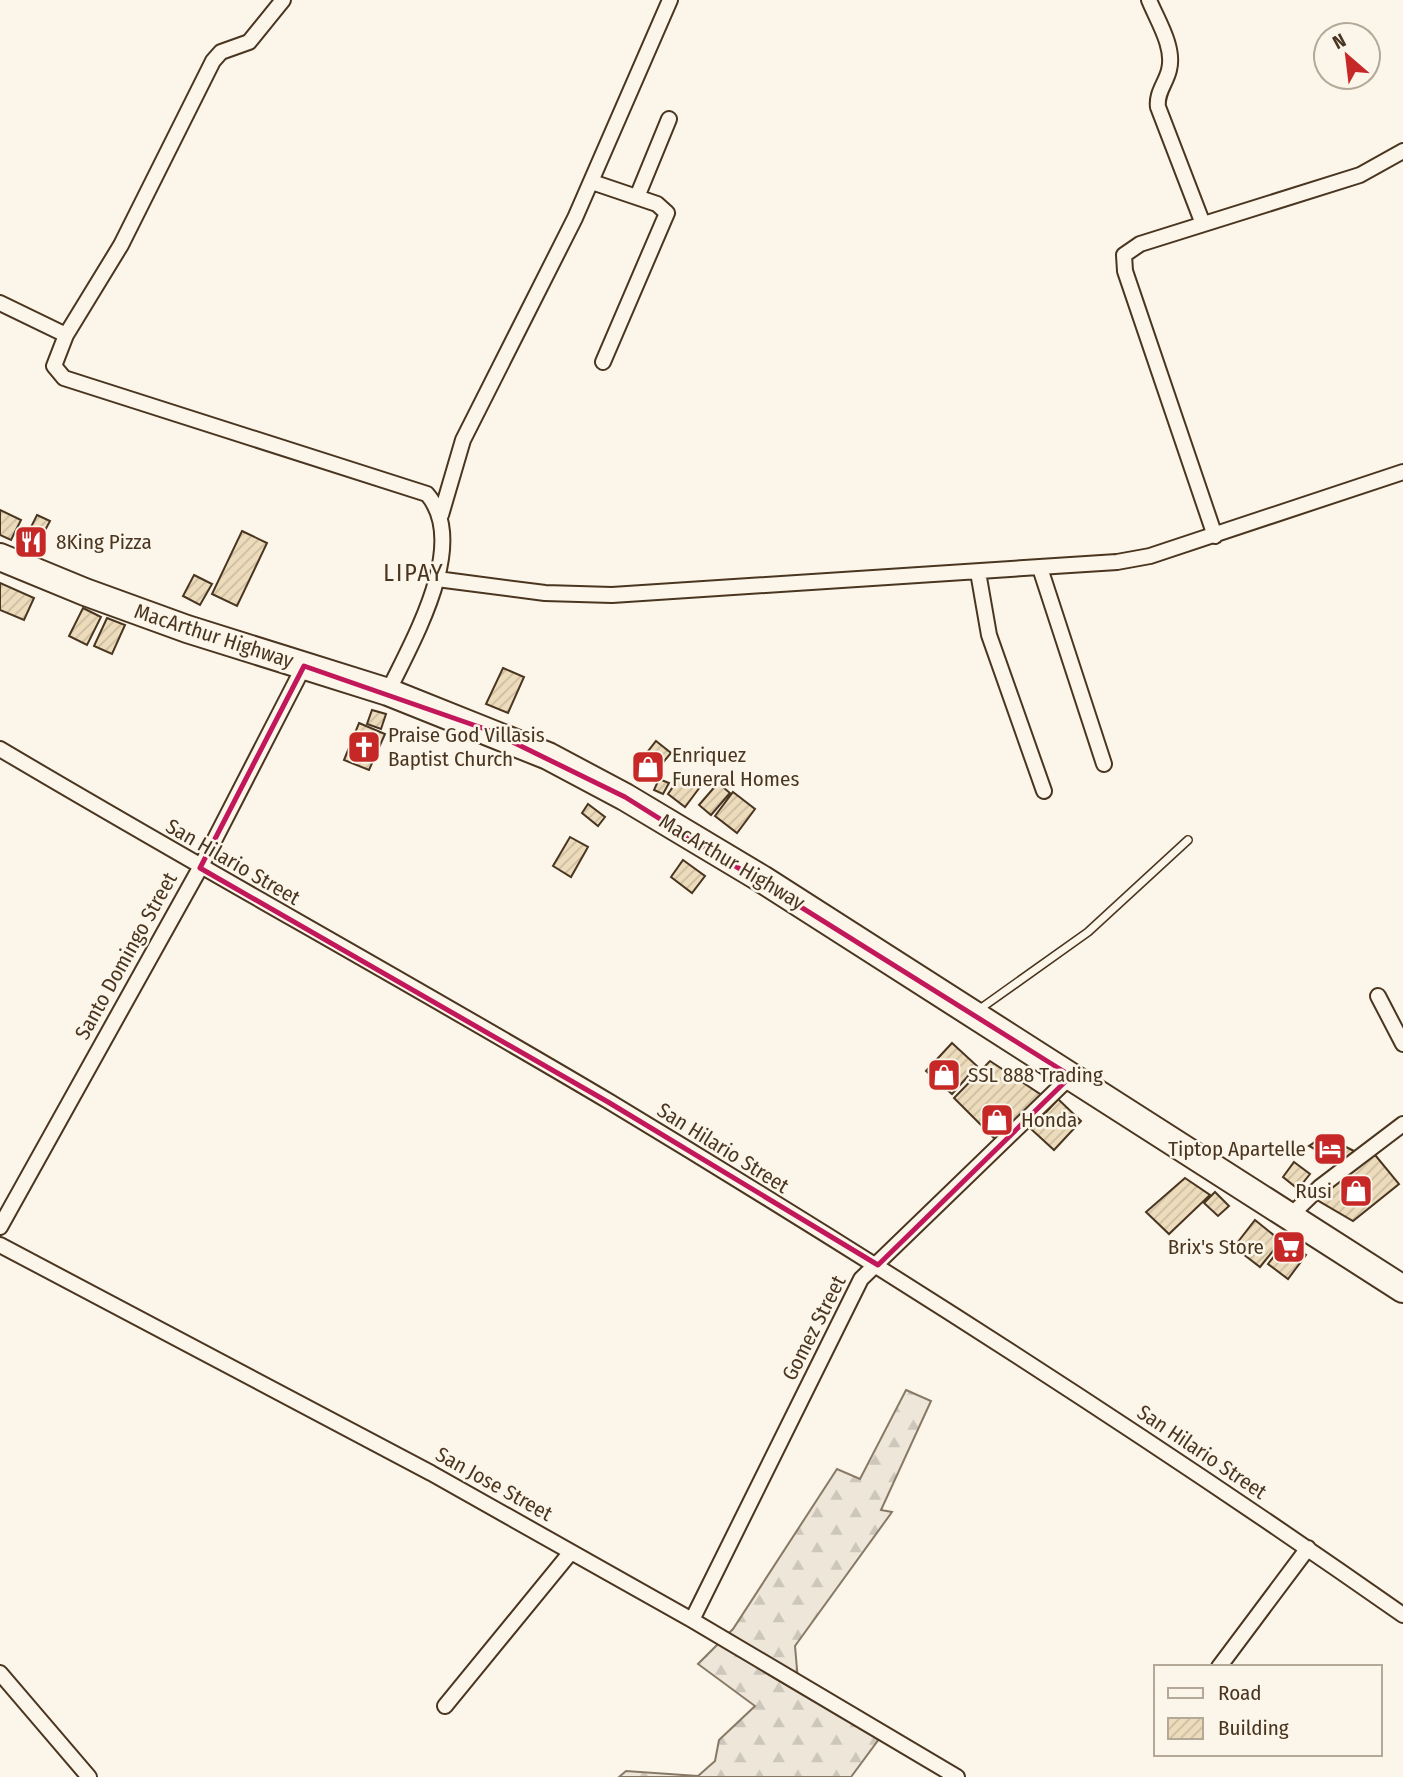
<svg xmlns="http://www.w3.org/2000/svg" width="1403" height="1777" font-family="'Fira Sans Condensed',sans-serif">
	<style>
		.forest { fill: url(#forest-firs); stroke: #887966; stroke-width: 2 }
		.building { fill: url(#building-hatch); stroke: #4a3520; stroke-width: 2 }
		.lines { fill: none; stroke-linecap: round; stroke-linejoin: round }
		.lane-casing { stroke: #4a3520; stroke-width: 10 }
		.street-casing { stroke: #4a3520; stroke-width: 18 }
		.highway-casing { stroke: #4a3520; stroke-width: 30 }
		.lane { stroke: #fbf6e9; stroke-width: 7 }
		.street { stroke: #fbf6e9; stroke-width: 14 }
		.highway { stroke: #fbf6e9; stroke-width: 26 }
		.marked { fill: none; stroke: #c2185b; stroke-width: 5; stroke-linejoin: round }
		.labels { text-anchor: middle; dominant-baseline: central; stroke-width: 5; stroke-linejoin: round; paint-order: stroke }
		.poi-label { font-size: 21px; fill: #4a3520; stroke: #fbf6e9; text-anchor: start }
		.street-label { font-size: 21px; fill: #4a3520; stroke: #fbf6e9 }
		.quarter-label { font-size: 24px; letter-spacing: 2px; fill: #4a3520; stroke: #fbf6e9 }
	</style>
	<defs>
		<pattern id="forest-firs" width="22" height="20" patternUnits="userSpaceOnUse" patternTransform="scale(1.75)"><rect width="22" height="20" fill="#ede6d9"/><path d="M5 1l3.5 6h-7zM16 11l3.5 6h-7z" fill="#cdc6ba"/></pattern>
		<pattern id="building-hatch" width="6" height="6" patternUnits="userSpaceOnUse" patternTransform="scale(1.75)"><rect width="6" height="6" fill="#ecdcbc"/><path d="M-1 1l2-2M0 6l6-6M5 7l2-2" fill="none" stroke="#ccbda1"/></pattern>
	</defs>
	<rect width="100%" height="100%" fill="#fbf6e9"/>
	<path class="forest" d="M906,1390L931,1401L881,1510L892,1512L795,1646L799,1692L879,1739L851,1777H619L626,1771L698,1776L715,1761L719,1740L755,1706L698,1664L733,1629L837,1469L860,1479Z"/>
	<path class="building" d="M0,510L21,520L11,540L0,535Z
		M37,515L50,521L34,551L22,545Z
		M242,531L267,543L237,606L212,594Z
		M194,575L212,584L200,605L183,596Z
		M0,583L34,598L24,620L0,610Z
		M83,608L101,617L87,645L69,636Z
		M107,618L125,625L112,654L94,646Z
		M503,668L524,677L508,713L486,704Z
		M372,710L386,714L381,729L367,724Z
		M359,723L385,734L369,770L344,760Z
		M656,741L671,753L649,779L635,768Z
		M682,774L700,787L685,807L668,794Z
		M659,779L669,783L663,794L654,790Z
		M718,783L730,793L711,815L699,805Z
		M733,792L755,809L737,833L715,816Z
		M588,804L605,817L598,826L582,813Z
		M570,837L588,847L571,877L553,866Z
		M683,860L705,876L692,893L671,877Z
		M952,1043L977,1066L952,1094L926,1071Z
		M990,1061L1043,1096L997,1141L954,1098Z
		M1058,1099L1081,1121L1054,1150L1031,1129Z
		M1324,1136L1356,1152L1340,1163L1309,1146Z
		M1371,1150L1399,1184L1353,1221L1312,1197Z
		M1294,1162L1310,1174L1298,1189L1283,1177Z
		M1185,1178L1210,1195L1169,1234L1146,1212Z
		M1215,1192L1229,1206L1218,1216L1204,1203Z
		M1255,1220L1281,1241L1260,1267L1234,1247Z
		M1287,1240L1306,1255L1288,1279L1268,1264Z"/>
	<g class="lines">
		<defs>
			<path id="lane" d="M977,1011L1088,932L1188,840"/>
			<path id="street" d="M1149,0C1157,20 1175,47 1169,70C1166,83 1156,93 1158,107L1203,224
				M592,182L657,204L667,213L603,362
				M637,197L669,119
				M0,303L66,335L54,366L64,378L427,494C470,544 412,641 388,692
				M66,335L121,245L213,61L221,52L249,42L283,0
				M441,515L463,440L575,218L670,0
				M1215,536L1125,271L1124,255L1140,244L1360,175L1403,151
				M1040,568L1104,764
				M978,572L989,635L1044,791
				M437,579L545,593L612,595L1117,562L1150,556L1403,472
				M0,749C202,869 408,982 610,1102C880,1265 1145,1434 1403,1615
				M1378,996L1403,1044
				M1289,1217L1320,1187L1403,1124
				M0,1227L200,868L304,666
				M0,1245L431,1473L692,1620L957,1777
				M692,1620L861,1279L1071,1076
				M1219,1667L1308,1548
				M0,1673L89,1777
				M445,1706L571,1552"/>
			<path id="highway" d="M0,557L85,592L187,629L388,692L548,756L625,797L762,879L1403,1289"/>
		</defs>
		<use href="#lane" class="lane-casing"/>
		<use href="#street" class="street-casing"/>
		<use href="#highway" class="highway-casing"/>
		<use href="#lane" class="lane"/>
		<use href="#street" class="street"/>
		<use href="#highway" class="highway"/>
	</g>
	<path class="marked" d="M304,666L488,730L625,797L1071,1076L878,1265L608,1102L200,868Z"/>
	<defs>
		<symbol id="restaurant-square" viewBox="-11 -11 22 22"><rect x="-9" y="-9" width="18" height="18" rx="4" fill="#c62828" stroke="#fbf6e9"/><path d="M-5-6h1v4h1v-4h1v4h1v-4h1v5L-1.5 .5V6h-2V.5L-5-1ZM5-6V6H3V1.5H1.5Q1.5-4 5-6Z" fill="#fff"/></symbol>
		<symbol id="church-square" viewBox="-11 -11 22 22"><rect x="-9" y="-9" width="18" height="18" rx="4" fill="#c62828" stroke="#fbf6e9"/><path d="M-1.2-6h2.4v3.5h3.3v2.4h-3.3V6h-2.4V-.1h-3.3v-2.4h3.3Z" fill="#fff"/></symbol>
		<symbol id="shop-square" viewBox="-11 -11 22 22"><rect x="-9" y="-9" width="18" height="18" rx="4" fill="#c62828" stroke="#fbf6e9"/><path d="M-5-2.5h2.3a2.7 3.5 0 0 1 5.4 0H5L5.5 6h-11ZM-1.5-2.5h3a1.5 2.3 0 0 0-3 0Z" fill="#fff"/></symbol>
		<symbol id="hotel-square" viewBox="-11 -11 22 22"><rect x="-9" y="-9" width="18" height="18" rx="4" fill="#c62828" stroke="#fbf6e9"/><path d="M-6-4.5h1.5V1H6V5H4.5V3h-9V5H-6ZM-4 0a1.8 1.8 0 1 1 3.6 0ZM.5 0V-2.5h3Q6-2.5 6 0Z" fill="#fff"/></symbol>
		<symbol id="supermarket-square" viewBox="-11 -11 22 22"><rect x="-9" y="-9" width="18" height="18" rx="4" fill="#c62828" stroke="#fbf6e9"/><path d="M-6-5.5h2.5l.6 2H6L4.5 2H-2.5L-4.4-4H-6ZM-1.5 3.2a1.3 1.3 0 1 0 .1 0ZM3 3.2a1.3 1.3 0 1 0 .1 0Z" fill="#fff"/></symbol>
	</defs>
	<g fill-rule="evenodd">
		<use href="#restaurant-square" x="12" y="523" width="38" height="38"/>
		<use href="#church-square" x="345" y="728" width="38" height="38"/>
		<use href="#shop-square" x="629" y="748" width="38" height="38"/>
		<use href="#shop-square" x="925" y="1056" width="38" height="38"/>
		<use href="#shop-square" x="978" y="1101" width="38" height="38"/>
		<use href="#hotel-square" x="1311" y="1130" width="38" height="38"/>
		<use href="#shop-square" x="1337" y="1172" width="38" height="38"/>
		<use href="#supermarket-square" x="1270" y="1228" width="38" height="38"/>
	</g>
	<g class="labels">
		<g class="poi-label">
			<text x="56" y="542">8King Pizza</text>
			<text x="388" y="735">Praise God Villasis<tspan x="388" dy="24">Baptist Church</tspan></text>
			<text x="672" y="755">Enriquez<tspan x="672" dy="24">Funeral Homes</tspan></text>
			<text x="968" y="1075">SSL 888 Trading</text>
			<text x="1021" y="1120">Honda</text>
			<text x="1306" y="1149" text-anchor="end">Tiptop Apartelle</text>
			<text x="1332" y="1191" text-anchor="end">Rusi</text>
			<text x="1264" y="1247" text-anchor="end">Brix's Store</text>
		</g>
		<g class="street-label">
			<text transform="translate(214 636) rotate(18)">MacArthur Highway</text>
			<text transform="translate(233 862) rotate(30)">San Hilario Street</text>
			<text transform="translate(732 862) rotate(31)">MacArthur Highway</text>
			<text transform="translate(126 956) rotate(-61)">Santo Domingo Street</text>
			<text transform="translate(723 1148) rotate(32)">San Hilario Street</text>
			<text transform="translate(814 1328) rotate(-63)">Gomez Street</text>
			<text transform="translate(1202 1452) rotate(34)">San Hilario Street</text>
			<text transform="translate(494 1484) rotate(29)">San Jose Street</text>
		</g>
		<g class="quarter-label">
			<text x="414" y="573">LIPAY</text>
		</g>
	</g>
	<rect x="1154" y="1665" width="228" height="91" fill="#fbf6e9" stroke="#b4a999" stroke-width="2"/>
	<rect x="1168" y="1688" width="35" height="10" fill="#fbf6e9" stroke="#b4a999" stroke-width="2"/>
	<text x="1218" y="1700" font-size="21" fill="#4a3520">Road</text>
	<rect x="1168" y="1718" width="35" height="21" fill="url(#building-hatch)" stroke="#b4a999" stroke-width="2"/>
	<text x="1218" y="1735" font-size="21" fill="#4a3520">Building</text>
	<g transform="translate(1347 56) rotate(332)"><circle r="33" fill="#fbf6e9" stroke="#b4a999" stroke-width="2"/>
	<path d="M0-5L12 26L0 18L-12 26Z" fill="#c62828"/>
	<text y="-10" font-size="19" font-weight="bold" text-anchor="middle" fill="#4a3520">N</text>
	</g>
</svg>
